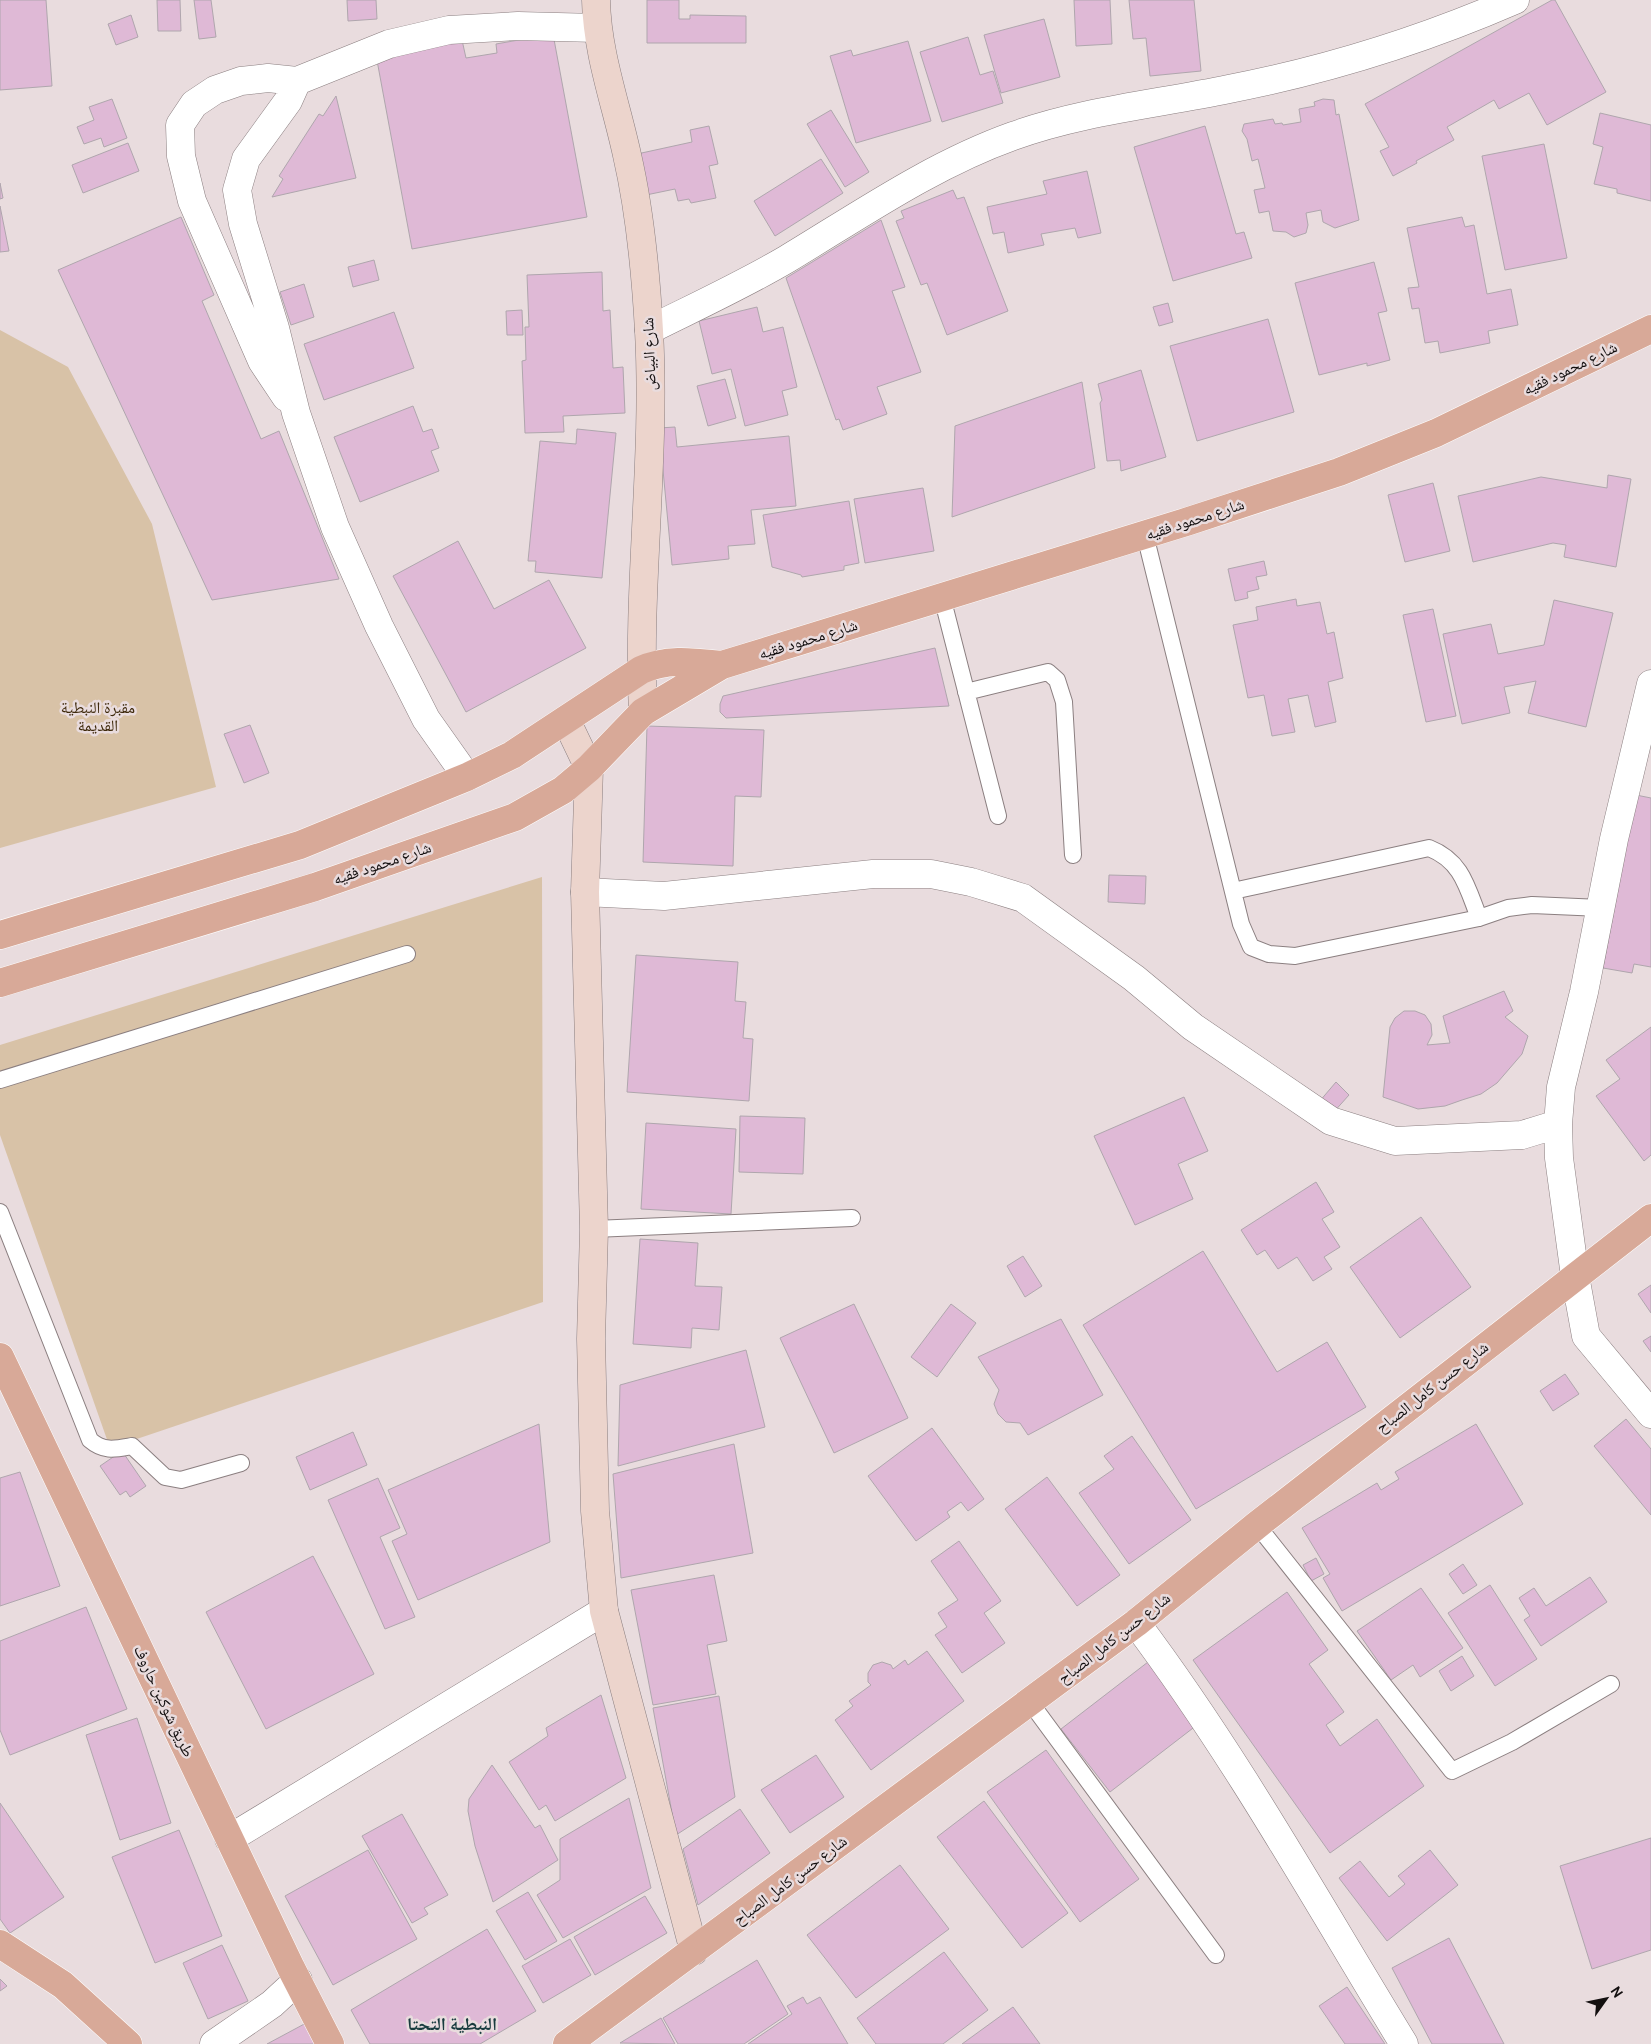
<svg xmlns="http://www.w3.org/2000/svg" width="1651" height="2044" font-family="Cabin,'Noto Naskh Arabic',sans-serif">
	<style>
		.green { fill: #d8c2a7 }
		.building { fill: #dfb9d6; stroke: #afa6ad }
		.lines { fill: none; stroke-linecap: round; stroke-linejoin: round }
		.lane-casing { stroke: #8b7f80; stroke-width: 18 }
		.street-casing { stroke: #8b7f80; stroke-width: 29 }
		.secondary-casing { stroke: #8b7f80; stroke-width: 29 }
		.primary-casing { stroke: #fff; stroke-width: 29 }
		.lane { stroke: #fff; stroke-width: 16 }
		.street { stroke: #fff; stroke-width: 28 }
		.secondary { stroke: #ecd4cc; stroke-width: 28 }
		.primary { stroke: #d8a998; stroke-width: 28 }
		.labels { text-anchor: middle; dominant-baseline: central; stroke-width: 5; stroke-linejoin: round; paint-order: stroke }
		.street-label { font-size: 16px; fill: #130f0f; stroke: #e9dcde }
		.park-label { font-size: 16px; fill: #3e290b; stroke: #e9dcde }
		.neighbourhood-label { font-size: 18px; font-weight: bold; fill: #183b3e; stroke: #e9dcde }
	</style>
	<rect width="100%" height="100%" fill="#e9dcde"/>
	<path class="green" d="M0,330L68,367L152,524L216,787L0,848Z
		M542,877L543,1302L110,1448L0,1135V1045Z"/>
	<path class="building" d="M0,0H46L52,86L0,90Z
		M157,0H180L181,31H158Z
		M194,0H211L216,37L199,39Z
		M347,0H376L377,19L348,21Z
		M647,0H679V19H690V15L746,16V43H647Z
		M1074,0H1110L1112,44L1076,46Z
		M1129,0H1194L1201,71L1150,76L1146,38L1133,39Z
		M1552,0H1555L1606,92L1547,125L1529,93L1499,109L1494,100L1447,127L1454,140L1416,161L1417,163L1393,176L1380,151L1389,147L1365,104Z
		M131,15L138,37L116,45L108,24Z
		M1044,19L1060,77L1001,93L984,35Z
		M553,34L587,217L412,249L376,55L462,40L466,58L497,53L496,44Z
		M968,37L980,75L993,71L1003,103L942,122L920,52Z
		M908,41L931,121L856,143L830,56L851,50L853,56Z
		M336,96L356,178L272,197L283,179L279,176L319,114L323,116Z
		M112,99L127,138L104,147L101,138L84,144L77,127L94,120L89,107Z
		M1323,99L1334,100L1336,115L1339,114L1359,220L1335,228L1323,222L1321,210L1306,213L1308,225L1306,233L1294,237L1286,232L1273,231L1269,211L1259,213L1254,190L1265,188L1258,159L1252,161L1247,139L1242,131L1244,124L1273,119L1275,124L1282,123L1283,125L1301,122L1299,109L1315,106L1314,102Z
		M831,110L869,172L845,187L807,124Z
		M1600,113L1651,125V201L1617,193V189L1594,184L1603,147L1593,144Z
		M709,126L718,164L709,166L716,198L691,203L689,199L678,201L675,189L646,195L637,154L692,142L690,130Z
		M1205,126L1236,234L1244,232L1252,258L1173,281L1134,147Z
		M128,143L139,171L83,193L72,165Z
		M1544,144L1567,258L1505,270L1482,156Z
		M821,159L843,193L775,236L754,201Z
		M1087,171L1101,233L1078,238L1075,228L1041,234L1044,245L1008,253L1004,232L993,234L987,207L1047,194L1043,181Z
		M0,183L3,198L0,199Z
		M953,190L957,199L964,197L1008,311L947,335L927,283L921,285L896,221L904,218L901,211Z
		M0,206L9,251L0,252Z
		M181,217L214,295L202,301L261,439L279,431L339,579L212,600L58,270Z
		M1462,217L1465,227L1474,225L1487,294L1511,289L1518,325L1488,331L1490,343L1440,353L1438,341L1425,343L1419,308L1412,309L1408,288L1419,287L1407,228Z
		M881,220L905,287L892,291L921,372L877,387L887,414L843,430L839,419L836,420L786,278Z
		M374,260L379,280L353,287L348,267Z
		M1374,262L1387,311L1378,313L1390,360L1367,366V363L1319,375L1295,283Z
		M602,272L603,311L610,310L613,368L623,367L625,413L563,416L564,432L525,433L522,361L526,360L525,327H529L527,275Z
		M304,284L314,317L291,325L280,292Z
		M1168,303L1173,322L1159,326L1153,307Z
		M757,307L763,332L783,327L797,387L782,391L788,415L745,426L731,369L712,374L699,321Z
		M522,310L523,335H507L506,311Z
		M394,312L414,368L324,400L304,344Z
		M1268,319L1294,412L1197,441L1170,346Z
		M1141,370L1166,457L1121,471L1120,460L1107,461L1100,403L1102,400L1098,384Z
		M725,379L736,418L708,426L697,386Z
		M1082,382L1095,468L952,517L955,426Z
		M413,406L423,432L432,429L439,448L431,451L439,471L360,502L334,437Z
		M675,427L677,447L789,436L796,506L751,510L755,544L728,546L729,559L672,565L659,428Z
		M577,429L616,433L602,578L535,572L536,561H528L540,441L576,444Z
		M1608,475L1631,479L1616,567L1564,557L1566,545L1553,543L1473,562L1458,496L1541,477L1607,488Z
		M1433,483L1450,551L1405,562L1388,495Z
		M923,488L934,551L865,563L854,499Z
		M849,501L859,563L844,566V570L802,577L801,575L772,567L763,515Z
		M458,541L494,609L549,580L586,648L466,712L393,576Z
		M1264,561L1267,575L1256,577L1259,589L1247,592L1248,598L1235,601L1228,569Z
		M1296,599L1297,606L1320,602L1327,634L1334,632L1343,678L1328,682L1336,722L1315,727L1308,695L1288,699L1295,732L1272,736L1264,695L1248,698L1233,625L1258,620L1256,607Z
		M1554,600L1613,613L1586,727L1528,713L1536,681L1504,687L1510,713L1462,724L1443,634L1491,624L1498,654L1544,645Z
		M1433,609L1456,716L1426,722L1403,615Z
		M935,648L949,706L726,718L720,712V704L723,696Z
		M250,725L269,773L244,783L224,734Z
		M647,726L764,730L761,797L735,796L733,866L643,862Z
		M1636,795L1651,798V967L1634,964L1632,973L1603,968Z
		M1109,875L1146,876L1145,904L1108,902Z
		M636,955L738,962L735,1001L746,1002L743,1038L753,1039L749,1101L627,1092Z
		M1504,991L1513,1011L1505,1017L1528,1036L1522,1054L1497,1083L1481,1094L1462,1100L1445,1106L1418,1109L1383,1097L1390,1027L1395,1018L1404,1011H1415L1425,1015L1431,1024L1432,1035L1427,1045L1450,1043L1443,1016Z
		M1651,1027V1155L1644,1161L1596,1096L1620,1079L1606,1060Z
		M1336,1082L1349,1095L1332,1114L1319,1102Z
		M1184,1097L1208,1151L1178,1164L1193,1199L1135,1225L1094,1136Z
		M740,1116L805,1118L803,1174L739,1172Z
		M646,1123L736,1129L731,1214L641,1209Z
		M1316,1182L1334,1212L1322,1219L1340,1247L1324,1257L1332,1269L1313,1281L1297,1257L1278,1269L1265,1250L1257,1255L1241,1230Z
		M1421,1217L1471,1287L1400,1338L1350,1267Z
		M640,1239L698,1243L695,1286L722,1287L719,1330L692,1328L691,1348L633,1344Z
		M1203,1251L1277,1372L1327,1342L1366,1407L1196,1509L1083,1325Z
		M1023,1256L1042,1286L1025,1297L1007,1266Z
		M1651,1285V1313L1638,1294Z
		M854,1304L908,1418L834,1453L780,1338Z
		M951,1304L976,1323L937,1377L911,1357Z
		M1061,1319L1103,1395L1028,1435L1020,1423L1006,1422L998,1414L994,1404L999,1390L978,1357Z
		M1651,1336V1352L1643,1341Z
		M746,1350L765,1427L618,1466L620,1385Z
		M1565,1374L1579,1394L1553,1411L1540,1391Z
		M1626,1419L1651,1449V1515L1594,1446Z
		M539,1424L550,1542L418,1600L392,1541L407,1534L388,1490Z
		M1476,1424L1523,1504L1342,1611L1323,1578L1330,1574L1302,1528L1377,1483L1381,1490L1399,1479L1395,1472Z
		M932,1428L984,1499L968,1511L961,1502L947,1512L950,1517L916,1541L868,1476Z
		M353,1432L367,1465L310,1490L296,1457Z
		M1132,1436L1191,1520L1129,1564L1079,1493L1114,1469L1104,1456Z
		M734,1444L753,1553L621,1578L613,1474Z
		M122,1451L146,1486L130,1497L126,1491L120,1495L100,1466Z
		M20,1472L60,1586L0,1606V1478Z
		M1047,1477L1120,1575L1077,1606L1005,1509Z
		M378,1478L400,1528L380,1537L415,1617L385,1629L328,1500Z
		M959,1541L1001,1601L984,1613L1005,1643L962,1673L935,1635L947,1627L938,1613L958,1600L931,1561Z
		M313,1556L374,1674L266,1729L206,1612Z
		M1316,1558L1324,1574L1311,1581L1303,1565Z
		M1463,1564L1477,1585L1463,1594L1449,1574Z
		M714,1575L727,1641L707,1645L716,1694L653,1705L631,1590Z
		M1590,1577L1607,1602L1541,1646L1524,1620L1530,1616L1519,1598L1534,1588L1546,1606Z
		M1490,1585L1537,1659L1495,1686L1448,1613Z
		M1421,1588L1463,1648L1420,1677L1413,1665L1391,1680L1357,1631Z
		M1287,1592L1328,1650L1309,1664L1344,1712L1326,1725L1340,1746L1377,1719L1424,1786L1330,1853L1193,1660Z
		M86,1607L127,1709L10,1755L0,1730V1641Z
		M927,1651L964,1701L871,1770L835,1720L853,1706L849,1701L871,1685L868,1682V1673L873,1665L882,1662L891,1665L893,1669L905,1660L908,1665Z
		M1462,1656L1474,1676L1451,1691L1439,1671Z
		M1148,1662L1197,1725L1110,1792L1061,1729Z
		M601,1695L626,1778L555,1821L546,1805L539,1810L509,1762L548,1736L546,1728Z
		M719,1696L735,1797L676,1835L653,1708Z
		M137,1718L171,1823L120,1840L86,1735Z
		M1046,1750L1139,1879L1080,1922L987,1792Z
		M816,1755L844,1797L790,1833L761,1790Z
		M492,1765L535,1828L540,1825L558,1860L493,1902L475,1846L468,1811L469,1799Z
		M629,1798L651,1888L563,1938L537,1895L560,1880V1839Z
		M984,1801L1068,1913L1022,1948L937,1837Z
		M0,1803L64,1897L10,1933L0,1919Z
		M740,1809L770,1853L698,1905L683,1849Z
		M402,1814L448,1895L424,1908L428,1914L412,1923L362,1836Z
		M179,1830L222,1936L155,1963L112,1857Z
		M1651,1838V1950L1592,1969L1560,1866Z
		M368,1850L417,1939L333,1985L285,1896Z
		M1430,1850L1458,1885L1387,1941L1339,1878L1360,1861L1389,1897L1405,1884L1398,1876Z
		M900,1865L949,1929L856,1998L807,1935Z
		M528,1892L557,1941L525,1960L496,1911Z
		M645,1896L667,1933L595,1975L574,1937Z
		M487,1929L536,2011L480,2044H370L351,2010Z
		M1449,1938L1504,2044H1432L1392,1968Z
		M570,1939L591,1975L543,2003L522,1966Z
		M222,1945L248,2001L208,2019L183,1963Z
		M944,1952L988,2010L943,2044H876L857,2018Z
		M757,1960L788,2014L744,2044H678L663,2018Z
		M0,1979L7,1986L0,1991Z
		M1347,1987L1385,2044H1345L1319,2006Z
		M803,1997L807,2004L820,1997L848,2044H748L792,2014L787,2006Z
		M1013,2007L1040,2044H962Z
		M661,2018L675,2044L620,2043Z
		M308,2022L319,2044H267Z"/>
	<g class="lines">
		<defs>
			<path id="lane" d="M1145,535L1241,924L1251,947L1269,954L1295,956L1479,918L1508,908L1532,905L1601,908
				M942,597L998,816
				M966,692L1048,672L1057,680L1064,702L1073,855
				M1233,891L1429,848C1462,861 1467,887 1479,918
				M0,1080L407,954
				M0,1212L90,1440C104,1452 115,1449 132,1446L165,1477L181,1480L241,1463
				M594,1229L852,1218
				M1257,1525L1452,1771L1512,1742L1611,1684
				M1030,1702L1216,1955"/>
			<path id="street" d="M297,81L288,101L246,159L237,190L243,224L275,328L296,413L335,527L379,626L426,719L467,777
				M649,330C695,307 743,285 787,259C860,215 932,165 1013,136C1082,111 1157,104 1229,89C1327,70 1423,40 1515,0
				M286,397L262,361L192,201L181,156L180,125L194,104L215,90L241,81L268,78L297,81L389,44L449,30L518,26L597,28
				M1651,684L1614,839L1584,992L1561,1087L1558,1124L1559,1158L1575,1276L1586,1336L1651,1414
				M585,892L664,896L873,874H931L971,882L1023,898L1134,978L1193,1027L1331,1121L1395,1141L1522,1135L1558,1124
				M1136,1623C1236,1756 1317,1902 1404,2044
				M229,1839L604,1611
				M214,2044L272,2004L298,1980"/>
			<path id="secondary" d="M596,0C597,53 616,104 627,155C639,207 646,277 649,331C656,458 637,585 643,712
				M566,720L589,768L585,892L594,1229L591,1339L595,1511L604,1611L694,1951"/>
			<path id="primary" d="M0,935L300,845L467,777L512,755L641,670C667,658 694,662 722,665
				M0,983L315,887L515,817L563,790L589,768L643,712L722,665L1189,521L1339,472L1436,433L1651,329
				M0,1357L291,1968L330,2044
				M0,1944L63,1985L128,2044
				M567,2044L1136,1623L1257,1525L1651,1218"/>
		</defs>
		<use href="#lane" class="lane-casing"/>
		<use href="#street" class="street-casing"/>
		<use href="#secondary" class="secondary-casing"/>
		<use href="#primary" class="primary-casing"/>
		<use href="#lane" class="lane"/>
		<use href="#street" class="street"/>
		<use href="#secondary" class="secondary"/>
		<use href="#primary" class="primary"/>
	</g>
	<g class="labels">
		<g class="street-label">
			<text transform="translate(649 354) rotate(-92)">شارع البياض</text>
			<text transform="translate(1570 368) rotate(-26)">شارع محمود فقيه</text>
			<text transform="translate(1195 519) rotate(-18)">شارع محمود فقيه</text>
			<text transform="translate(808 639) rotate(-17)">شارع محمود فقيه</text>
			<text transform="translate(382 863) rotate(-19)">شارع محمود فقيه</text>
			<text transform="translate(1432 1387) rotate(-38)">شارع حسن كامل الصباح</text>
			<text transform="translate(1114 1638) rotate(-38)">شارع حسن كامل الصباح</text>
			<text transform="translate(164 1701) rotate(65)">طريق شوكين حاروف</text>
			<text transform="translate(790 1880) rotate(-37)">شارع حسن كامل الصباح</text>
		</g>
		<g class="park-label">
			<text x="98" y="707">مقبرة النبطية<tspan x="98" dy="18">القديمة</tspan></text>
		</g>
		<g class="neighbourhood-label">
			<text x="452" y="2024">النبطية التحتا</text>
		</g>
	</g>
	<g transform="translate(1606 1999) rotate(57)" stroke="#e9dcde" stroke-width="4" paint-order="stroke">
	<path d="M0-4L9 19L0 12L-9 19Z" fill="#130f0f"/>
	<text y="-8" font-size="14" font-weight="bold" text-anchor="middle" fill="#130f0f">N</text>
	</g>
</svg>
